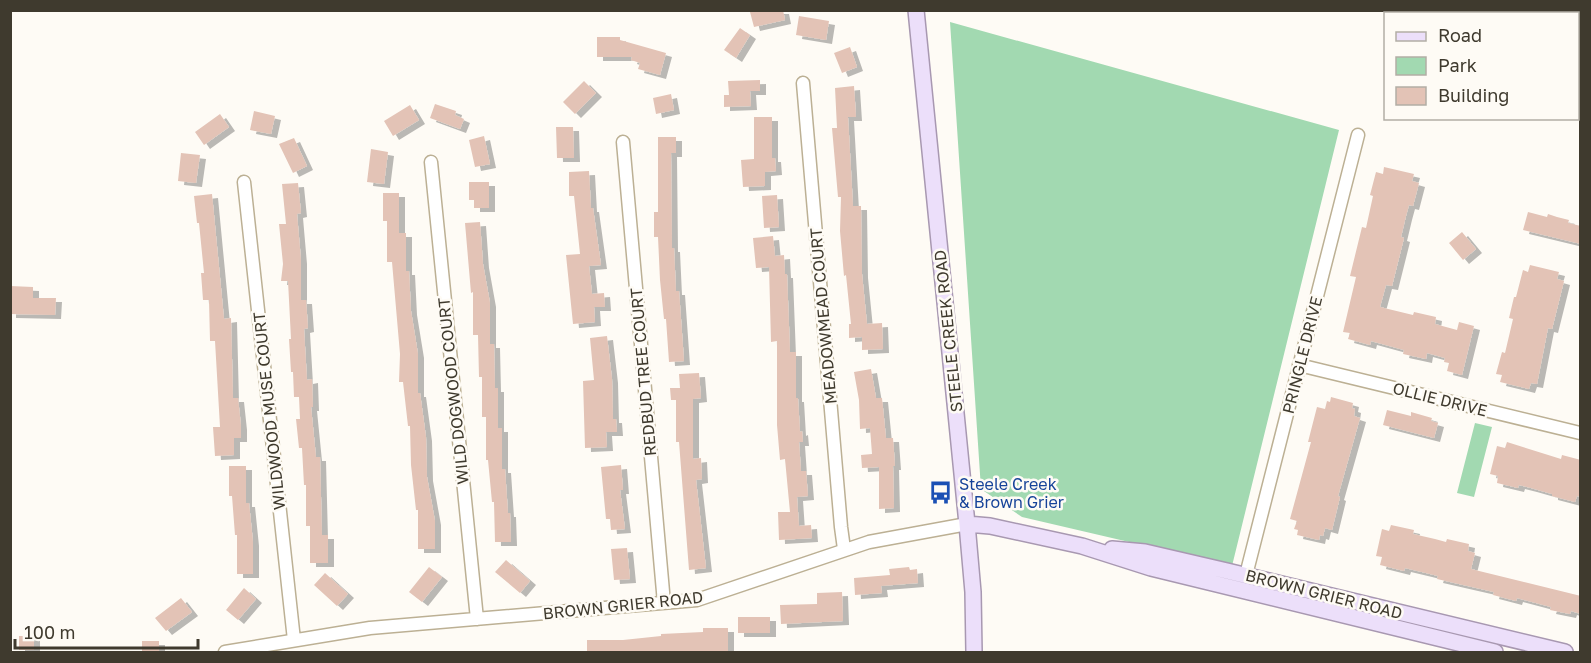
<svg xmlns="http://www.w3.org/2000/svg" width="1591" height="663" font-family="'Golos Text',sans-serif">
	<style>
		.green { fill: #a2d9b1 }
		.building { fill: #e3c3b6; filter: url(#shadow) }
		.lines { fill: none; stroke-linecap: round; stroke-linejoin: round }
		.minor-casing { stroke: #bcb094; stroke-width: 15 }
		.major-casing { stroke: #a898b1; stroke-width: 18 }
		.minor { stroke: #fff; stroke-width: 12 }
		.major { stroke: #ecdffa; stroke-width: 15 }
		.labels { text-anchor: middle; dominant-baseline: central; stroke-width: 5; stroke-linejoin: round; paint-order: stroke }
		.street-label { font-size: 16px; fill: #3f3a2e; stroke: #fefbf5 }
		.transit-label { font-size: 16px; fill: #164399; stroke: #fefbf5; text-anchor: start }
	</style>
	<defs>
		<filter id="shadow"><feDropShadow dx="6" dy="4" stdDeviation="0" flood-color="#0004"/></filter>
	</defs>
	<rect width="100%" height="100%" fill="#fefbf5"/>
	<path class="green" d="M950,22L1339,130L1232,566L1022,517L981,489Z
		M1475,423L1492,427L1474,497L1457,493Z"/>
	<path class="building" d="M756,10H783L785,20L754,27L750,12Z
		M799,16L829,21L826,40L796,35Z
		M740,28L750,35L736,58L724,50Z
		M597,37H620V40L666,53L660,75L638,69L640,63L631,60L632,57H597Z
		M850,47L857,67L842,73L834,53Z
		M760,80V91H750L751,106L724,107V95H729L728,81Z
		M584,81L596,93L575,114L563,102Z
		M854,86L856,117H848L853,206H861L862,274L867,324L882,323L883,349L862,350V337L849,338V324H851L846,275L844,276L840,231L841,197H838L832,128H837L835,88Z
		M671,94L674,110L656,114L653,98Z
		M435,104L456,111L455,115L464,119L460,129L430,118Z
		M410,105L419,120L393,136L384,121Z
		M254,111L275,116L271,134L250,130Z
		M220,114L229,127L204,145L195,132Z
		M754,117H772V158H775L776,171L765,172V186L743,187L741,160L754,159Z
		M556,127H573L574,158H557Z
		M484,136L490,164L475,167L469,140Z
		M658,137H676V153H671L672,248H674L676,291H679L684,361L669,362L666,319H664L660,280L658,237H654V212H658Z
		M294,138L307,166L293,173L279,144Z
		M371,149L388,152L384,184L367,182Z
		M181,153L200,155L196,183L178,181Z
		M1384,167L1414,174L1412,181L1419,183L1413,206L1409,205L1406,216L1401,237L1404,238L1392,286L1386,285L1380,307L1413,315L1414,312L1436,317L1435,324L1457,330L1459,322L1474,326L1462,375L1447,371L1449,363L1444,362L1445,358L1427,353L1426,359L1403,354L1404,350L1371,341L1370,345L1348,339L1350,333L1343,332L1356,277L1350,276L1362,227L1366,228L1373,196L1370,195L1376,172L1383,174Z
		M589,171L591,208H593L601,265L589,266L592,294L604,293L605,307H594L595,322L573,324L566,255L580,254L574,196H569V172Z
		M469,182H489V208H474V200H469Z
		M298,183L301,213L297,214L301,260V300H306L308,328L304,329L307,380L312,379L313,407H311L316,457H320L322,535H328V563H310V526H306V485H304L302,448H299L296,419H300L299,397H294L293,372H291L289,339H291L288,281H281L283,264L279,224H286L282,184Z
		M383,193H399V233H406V271H409L411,311L418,354V393H420L426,437L427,477L435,521V549H418V510H416L411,465L410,426H408L403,382H399L400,354L392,262H387V221H383Z
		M212,194L224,319L231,318L233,398H238L241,426V438H234V455L215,456L213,427H220L215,341H210L209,300H203L201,273H204L199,223H197L194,196Z
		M777,195L779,227L764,228L762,196Z
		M1528,212L1547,217L1548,214L1557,217L1569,220L1568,223L1581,226V244L1523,230Z
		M480,222L483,264L490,303V344H494L495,388H498V428H502V469H505L508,513H510L511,542H495L494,502H492L488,460H486V417H482V377H479L478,335H473V292L471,293L465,223Z
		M1462,232L1476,249L1463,260L1449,243Z
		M773,236L775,256L784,255L785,274H787L790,352H796V398H798L800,432L802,431L803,442H799L801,471H806L808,496L797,497L799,526L811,525L812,538L779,540L778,512H790L785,459L780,460L777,425V341L771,342L769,267L756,268L753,238Z
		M1530,265L1559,272L1557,279L1564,281L1552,329L1548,328L1537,384L1531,383L1529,389L1500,382L1502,375L1496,374L1502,352L1505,353L1513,319L1509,318L1514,297H1516L1523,270L1528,272Z
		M10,286L33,287V298H56L55,315L10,314Z
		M607,336L612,379L613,419H616L617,432H606L607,447L585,448L583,381L594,380L590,338Z
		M871,369L876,398H882L886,438H893L895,466H893L894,508L879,509V467L862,468L861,455L872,454L870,428L860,429L859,400L854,372Z
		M699,373L701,398L693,399V459L701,458L702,479L696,480L706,568L689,570L679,442H676V400H671L670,388H680L679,374Z
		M1331,397L1353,403L1352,408L1355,409L1354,416L1360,418L1338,496L1340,497L1332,530L1325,528L1323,536L1320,535L1319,540L1297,535L1298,530L1294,529L1297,521L1290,519L1311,442H1308L1317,407L1325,409L1327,401L1330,402Z
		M1387,410L1411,416V412L1432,418L1431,421L1438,423L1434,438L1383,425Z
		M1507,442L1561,459L1562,455L1581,460V497L1577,496L1575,502L1552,496V494L1531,488L1519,485L1518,488L1497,483L1498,476L1490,474L1497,446L1505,448Z
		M621,465L623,490H620L625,529L611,530L610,519H606L601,467Z
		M229,466H246V503H249L253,542V574H237V535H235L232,496H229Z
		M1391,525L1414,530L1413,534L1435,539L1446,542L1447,539L1469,544L1468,551L1475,553L1471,569L1581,596V614L1571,611L1570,614L1550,610L1551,607L1517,598L1516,601L1493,595L1494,592L1437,579L1438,576L1426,573L1405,568L1404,571L1380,565L1382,557L1376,556L1382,529L1389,531Z
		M627,548L630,579L614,580L611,549Z
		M506,560L530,581L520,593L495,572Z
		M429,567L442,577L422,602L409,592Z
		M909,567L910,570L917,569L918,583L881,586L882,593L855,595L854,578L890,575L889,569Z
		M325,573L348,594L337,606L314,585Z
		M244,588L256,599L238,620L226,610Z
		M842,592L843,621L781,624L780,605L817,604V593Z
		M181,598L192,612L166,631L155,618Z
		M738,617H770V633H738Z
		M703,628H728V652H703V651L587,652V640H623L661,636V634L703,632Z
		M19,636H34V650H19Z
		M142,641H159V652H142Z"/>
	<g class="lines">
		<defs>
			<path id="minor" d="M803,83L841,527L844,549
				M623,142L664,603
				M431,162L477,619
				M244,182L294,640
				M1299,365L1580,433
				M1246,575L1358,135
				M225,652L370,628L697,600L869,542L967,524"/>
			<path id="major" d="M916,10L967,524L973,592L974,652
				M967,524L990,526L1082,546L1151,568L1495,652
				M1112,549L1145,552L1227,571L1565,652"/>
		</defs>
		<use href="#minor" class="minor-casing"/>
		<use href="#major" class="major-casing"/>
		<use href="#minor" class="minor"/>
		<use href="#major" class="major"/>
	</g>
	<defs>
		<symbol id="bus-bare" viewBox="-9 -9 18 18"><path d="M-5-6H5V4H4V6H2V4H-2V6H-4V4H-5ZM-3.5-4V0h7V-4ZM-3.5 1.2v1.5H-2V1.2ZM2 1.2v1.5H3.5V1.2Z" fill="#1a4fb4" stroke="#fefbf5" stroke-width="2.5" paint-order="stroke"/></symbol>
	</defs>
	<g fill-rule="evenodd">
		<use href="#bus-bare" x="924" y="476" width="33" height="33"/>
	</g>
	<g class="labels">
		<g class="street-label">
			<text transform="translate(823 316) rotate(-95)">MEADOWMEAD COURT</text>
			<text transform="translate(948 331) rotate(-96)">STEELE CREEK ROAD</text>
			<text transform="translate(1302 355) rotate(-76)">PRINGLE DRIVE</text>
			<text transform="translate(643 372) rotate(-95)">REDBUD TREE COURT</text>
			<text transform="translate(453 391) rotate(-96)">WILD DOGWOOD COURT</text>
			<text transform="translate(1440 399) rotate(14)">OLLIE DRIVE</text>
			<text transform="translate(269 411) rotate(-96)">WILDWOOD MUSE COURT</text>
			<text transform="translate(1324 594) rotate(14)">BROWN GRIER ROAD</text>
			<text transform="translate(623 605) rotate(-6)">BROWN GRIER ROAD</text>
		</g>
		<g class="transit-label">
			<text x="959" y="484">Steele Creek<tspan x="959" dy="18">&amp; Brown Grier</tspan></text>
		</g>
	</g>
	<rect width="1591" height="663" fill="none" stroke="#3f3a2e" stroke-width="24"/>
	<rect x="1384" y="12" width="195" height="108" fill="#fefbf5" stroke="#b2aea5" stroke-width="1.5"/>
	<rect x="1396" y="32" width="30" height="9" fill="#ecdffa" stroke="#b2aea5" stroke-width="1.5"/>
	<text x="1438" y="42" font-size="18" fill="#3f3a2e">Road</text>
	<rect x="1396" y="57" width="30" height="18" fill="#a2d9b1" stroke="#b2aea5" stroke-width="1.5"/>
	<text x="1438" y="72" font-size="18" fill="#3f3a2e">Park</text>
	<rect x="1396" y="87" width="30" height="18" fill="#e3c3b6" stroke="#b2aea5" stroke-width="1.5"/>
	<text x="1438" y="102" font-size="18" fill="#3f3a2e">Building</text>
	<path d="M15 639v9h183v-9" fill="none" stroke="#3f3a2e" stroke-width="3"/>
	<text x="24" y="639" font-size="18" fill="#3f3a2e" stroke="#fefbf5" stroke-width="4.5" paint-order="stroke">100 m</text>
</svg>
